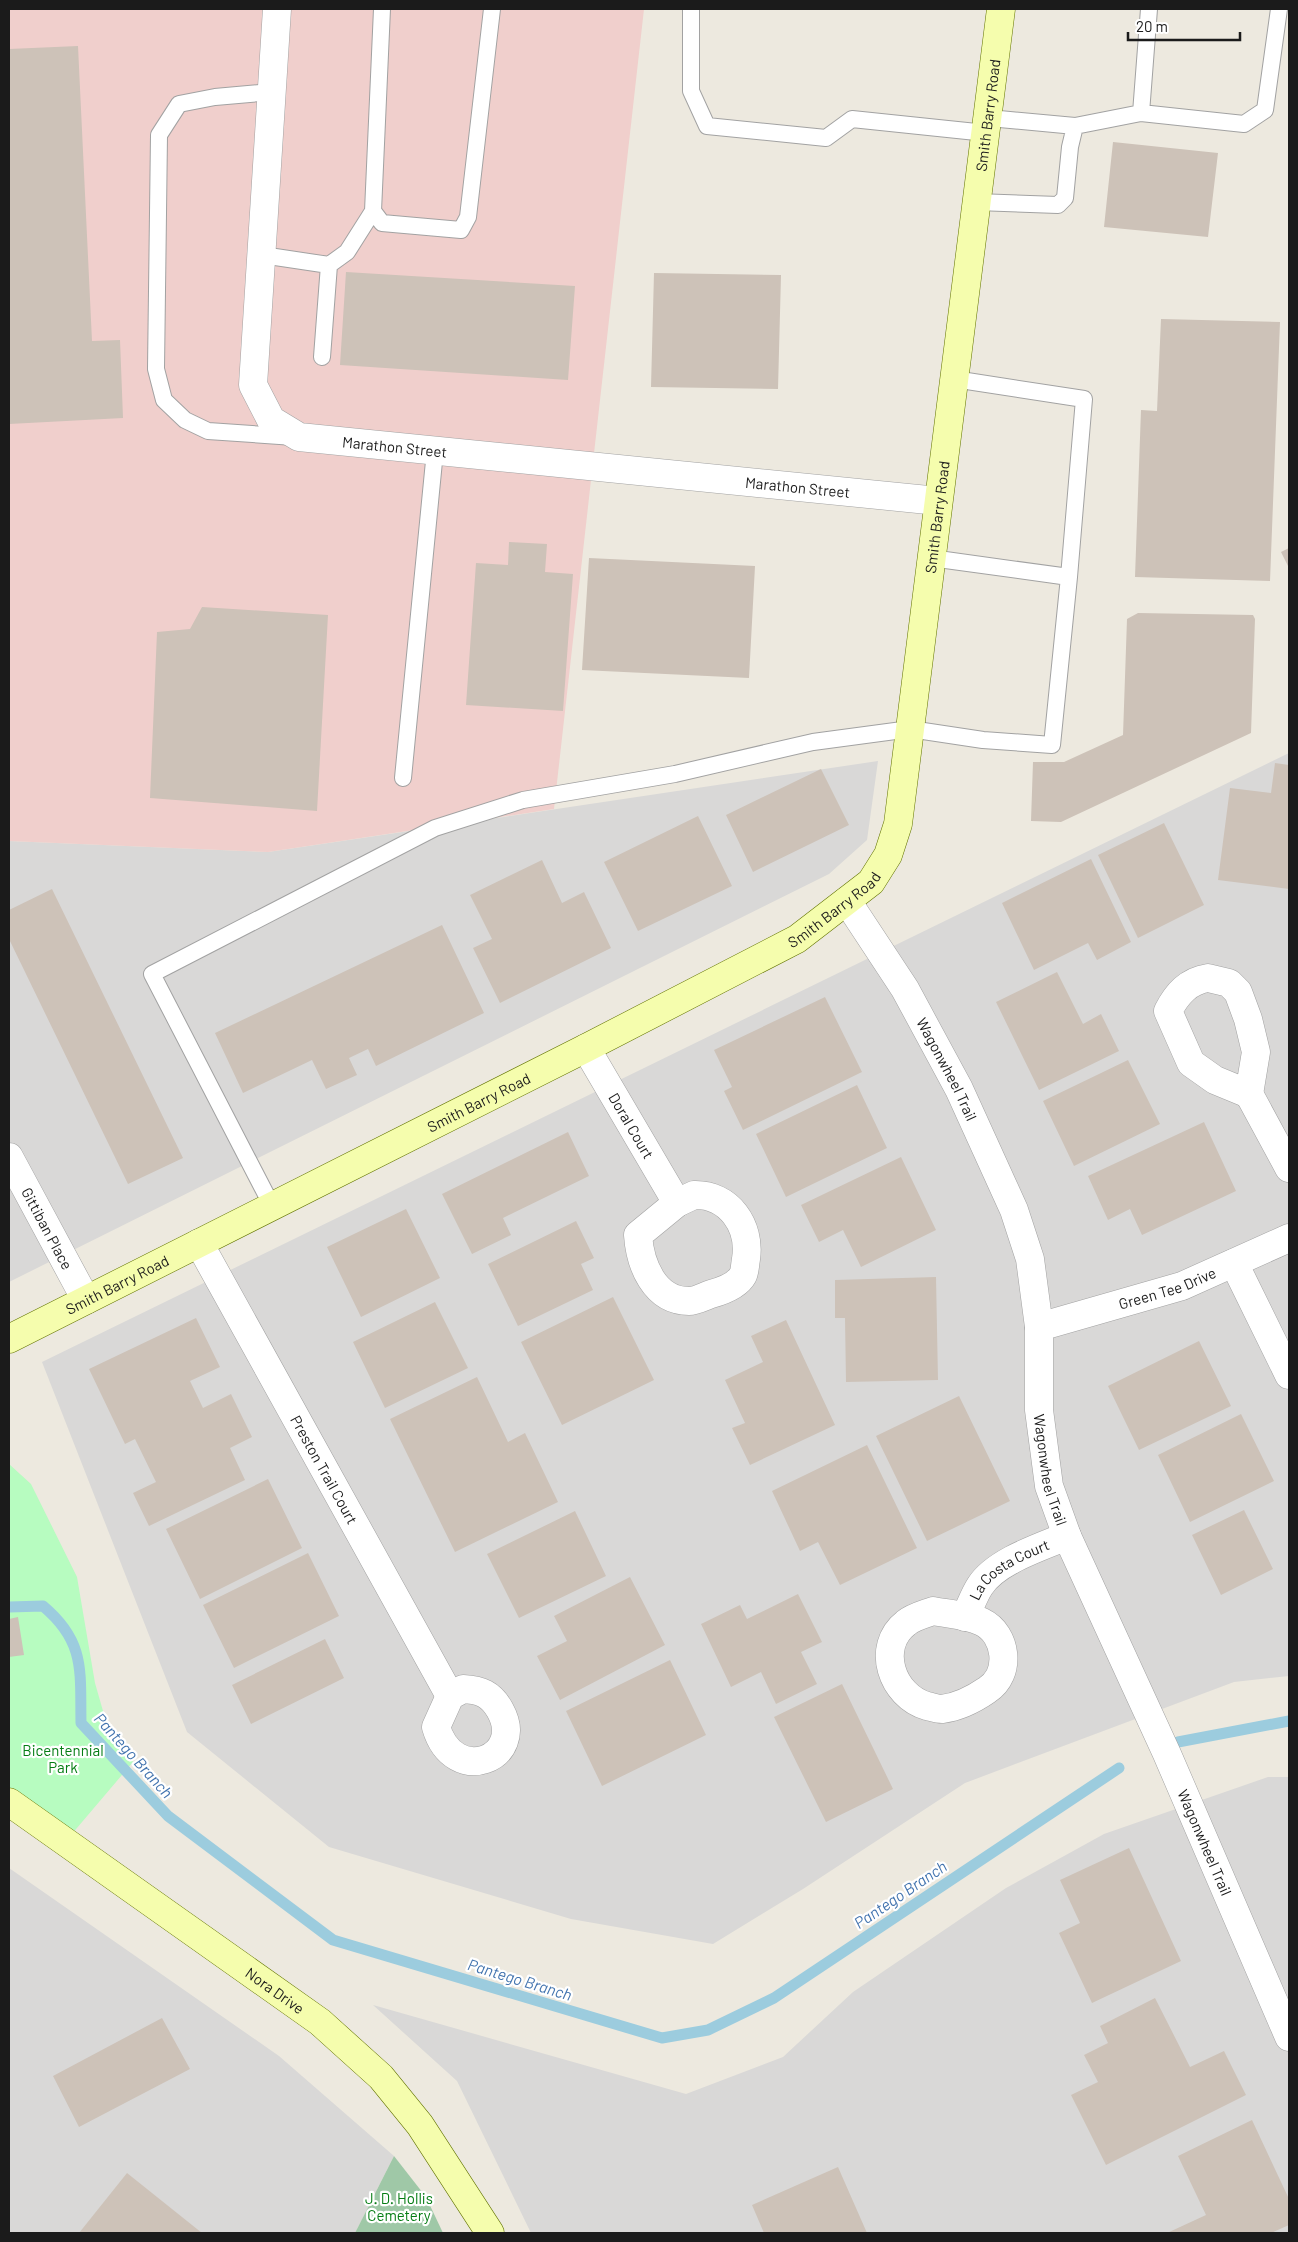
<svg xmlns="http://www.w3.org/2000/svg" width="1298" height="2242" font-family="Barlow,sans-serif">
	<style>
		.residential { fill: #d9d8d7 }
		.commercial { fill: #f0cfcc }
		.cemetery { fill: #9fc8a7 }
		.park { fill: #b7fcc0 }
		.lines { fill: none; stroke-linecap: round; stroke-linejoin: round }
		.stream { stroke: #9cccde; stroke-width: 11 }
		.building { fill: #cdc2b8 }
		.lane-casing { stroke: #a2a2a2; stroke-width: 18 }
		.street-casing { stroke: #a2a2a2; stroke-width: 29 }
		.secondary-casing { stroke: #627300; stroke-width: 29 }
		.lane { stroke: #fff; stroke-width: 16 }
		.street { stroke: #fff; stroke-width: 28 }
		.secondary { stroke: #f5fdad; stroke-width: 28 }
		.labels { text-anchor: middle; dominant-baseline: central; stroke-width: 4.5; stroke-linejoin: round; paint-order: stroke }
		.street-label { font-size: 15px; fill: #1b1b1b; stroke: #fff }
		.park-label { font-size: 15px; fill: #057d14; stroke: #fff }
		.water-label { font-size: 16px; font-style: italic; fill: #4374af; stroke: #fff }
	</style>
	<rect width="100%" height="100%" fill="#ede9df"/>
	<path class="residential" d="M1289,753V1676L1234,1682L965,1783L803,1889L713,1944L571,1919L329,1847L187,1732L42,1362Z
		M878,761L867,840L829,874L9,1282V841L268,852Z
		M1268,1777H1289V2233H531L457,2081L373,2005L686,2094L783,2057L853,1992L1006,1888L1104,1834Z
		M9,1868L279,2056L394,2156L355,2233H9Z"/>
	<path class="commercial" d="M9,9H644L554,809L268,852L9,841Z"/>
	<path class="cemetery" d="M394,2156L426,2197L443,2233H355Z"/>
	<path class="park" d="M9,1464L31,1484L77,1577L95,1683L107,1725L133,1762L71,1835L9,1790Z"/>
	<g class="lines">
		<path class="stream" d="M9,1607L43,1606C86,1642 80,1672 81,1723L168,1816L333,1940L662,2038L708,2030L774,1998L1119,1768
			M1178,1742L1289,1721"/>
	</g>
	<path class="building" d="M78,46L92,341L120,340L123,418L9,424V49Z
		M1113,142L1218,153L1208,237L1104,227Z
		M346,272L575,286L568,380L340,365Z
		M654,273L781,275L778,389L651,387Z
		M1161,319L1280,322L1270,581L1135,577L1141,410L1157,411Z
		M509,542L547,544L545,572L573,574L563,711L466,705L476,563L508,565Z
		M1289,548V568L1281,552Z
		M589,558L755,566L749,678L582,670Z
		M202,607L328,615L317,811L150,798L157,632L190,629Z
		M1138,613L1253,615L1255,619L1251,733L1061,822L1031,821L1033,762H1064L1123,735L1127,619Z
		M1275,763L1289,765V889L1218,880L1230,788L1271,793Z
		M821,769L849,825L753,872L726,815Z
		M698,816L732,886L638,931L604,862Z
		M1164,823L1204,905L1138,938L1098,855Z
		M1091,859L1131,942L1097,960L1088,943L1034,970L1002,903Z
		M542,860L562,903L584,892L611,948L500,1003L473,948L492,939L470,895Z
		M52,889L183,1158L128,1184L9,939V910Z
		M442,925L484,1013L376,1066L368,1049L349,1058L357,1075L326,1089L312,1060L243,1093L215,1033Z
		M1057,972L1083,1024L1101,1014L1119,1051L1039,1090L996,1002Z
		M825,997L862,1072L743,1130L724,1091L732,1087L714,1050Z
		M1128,1060L1160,1124L1074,1166L1043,1101Z
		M857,1085L887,1148L786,1197L756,1134Z
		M1204,1122L1236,1191L1142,1235L1130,1209L1108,1220L1088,1176Z
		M568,1132L589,1176L503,1218L511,1235L472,1254L442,1194Z
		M901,1157L936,1230L861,1267L843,1230L819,1242L801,1205Z
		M406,1209L440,1278L361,1317L327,1247Z
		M576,1221L594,1258L581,1264L593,1290L518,1326L488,1264Z
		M936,1277L938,1380L846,1382L845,1318H835V1280Z
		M613,1297L654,1380L562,1425L521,1342Z
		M435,1302L468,1368L385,1408L353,1342Z
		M196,1318L220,1367L190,1381L203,1408L231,1394L252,1437L230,1448L245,1480L149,1526L133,1493L156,1482L135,1439L125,1444L89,1369Z
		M786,1320L835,1425L750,1465L732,1428L745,1423L725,1380L763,1362L751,1336Z
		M1199,1341L1231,1406L1139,1450L1108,1386Z
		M477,1377L508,1442L525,1433L558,1502L455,1552L390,1419Z
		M959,1396L1010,1501L927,1541L876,1436Z
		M1241,1414L1274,1481L1190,1522L1158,1455Z
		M867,1445L917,1548L840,1585L818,1542L800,1551L772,1491Z
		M268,1479L302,1548L200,1599L166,1529Z
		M1244,1510L1273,1569L1221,1595L1192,1535Z
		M575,1511L606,1576L519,1618L487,1554Z
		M308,1553L339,1616L234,1668L203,1605Z
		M630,1577L665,1645L560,1700L537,1656L567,1641L554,1616Z
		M798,1594L822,1642L801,1652L817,1684L776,1704L761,1672L731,1687L701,1624L740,1605L747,1619Z
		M18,1617L24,1655L9,1657V1619Z
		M325,1639L344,1678L251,1724L232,1685Z
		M670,1660L706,1735L602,1786L566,1711Z
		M842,1684L893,1789L826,1822L774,1717Z
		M1129,1848L1181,1961L1092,2003L1059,1933L1080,1923L1060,1880Z
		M1155,1998L1190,2067L1224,2051L1246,2095L1106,2165L1071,2095L1098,2082L1084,2055L1108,2043L1100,2026Z
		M162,2018L190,2069L79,2127L53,2076Z
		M1252,2120L1289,2199V2225L1271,2233H1167L1206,2215L1178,2156Z
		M838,2167L867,2233H764L752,2205Z
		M127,2173L202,2233H79Z"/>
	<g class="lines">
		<defs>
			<path id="lane" d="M382,9L373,211L382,223L461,230L468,217L492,9
				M691,9V91L707,126L826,138L852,119L986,133
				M272,92L215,97L179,104L159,135L156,369L164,400L185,420L208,431L294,437
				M1141,113L1149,9
				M989,118L1075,126
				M976,202L1058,205L1065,198L1070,147L1075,126L1141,113L1244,124L1265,110L1279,9
				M262,255L329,265L347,252L373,211
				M322,357L329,265
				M954,379L1084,399L1069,577
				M403,778L435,451
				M272,1206L152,974L435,828L523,800L675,774L813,742L910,729L983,740L1052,745L1069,577L931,558"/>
			<g id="street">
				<path id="s1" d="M277,9L253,385L271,420L299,437L938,501"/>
				<path id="s2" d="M847,901L905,989L959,1089L1014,1210L1030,1259L1039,1327V1410L1049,1486L1067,1536L1167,1754L1289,2037"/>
				<path d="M1208,978L1229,983L1238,992L1248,1019L1256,1052L1249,1094L1215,1080L1191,1063L1168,1011C1177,994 1188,981 1208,978Z"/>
				<path id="s3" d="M586,1048L677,1203"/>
				<path d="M1249,1094L1289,1168"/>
				<path id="s4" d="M9,1157L86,1300"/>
				<path d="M694,1195C729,1194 751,1226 746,1259C745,1264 745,1271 743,1275C737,1286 722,1291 711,1294C705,1296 696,1301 689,1301C654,1301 640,1264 638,1235L677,1203Z"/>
				<path id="s5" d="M199,1243L450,1696"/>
				<path d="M1234,1263L1289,1375"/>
				<path id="s6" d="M1039,1327L1182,1286L1289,1238"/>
				<path d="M933,1611C949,1614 968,1615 982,1622C1007,1634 1012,1674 987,1690C974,1699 958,1707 942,1709C937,1709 932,1707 927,1706C892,1696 875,1647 906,1623C913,1617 925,1614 933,1611Z"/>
				<path id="s7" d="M965,1617C970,1607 974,1595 980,1586C996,1561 1041,1547 1067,1536"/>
				<path d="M463,1689C481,1690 491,1694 500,1710C527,1758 454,1788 436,1727L450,1696Z"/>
			</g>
			<g id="secondary">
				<path id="s8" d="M9,1339L586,1048L797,939L871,882L888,855L898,824L1001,9"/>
				<path id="s9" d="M9,1802L320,2022L381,2077L420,2125L490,2233"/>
			</g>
		</defs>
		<use href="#lane" class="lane-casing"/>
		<use href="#street" class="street-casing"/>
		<use href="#secondary" class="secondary-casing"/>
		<use href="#lane" class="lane"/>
		<use href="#street" class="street"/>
		<use href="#secondary" class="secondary"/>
	</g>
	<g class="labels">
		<g class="street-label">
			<text stroke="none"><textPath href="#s8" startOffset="1756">Smith Barry Road</textPath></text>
			<text stroke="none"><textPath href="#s1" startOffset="545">Marathon Street</textPath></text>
			<text stroke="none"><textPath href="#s1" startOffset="950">Marathon Street</textPath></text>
			<text stroke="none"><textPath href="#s8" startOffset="1351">Smith Barry Road</textPath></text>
			<text stroke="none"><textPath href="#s8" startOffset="931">Smith Barry Road</textPath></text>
			<text stroke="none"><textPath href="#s2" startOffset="196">Wagonwheel Trail</textPath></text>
			<text stroke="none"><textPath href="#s8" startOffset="526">Smith Barry Road</textPath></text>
			<text stroke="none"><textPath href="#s3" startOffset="90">Doral Court</textPath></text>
			<text stroke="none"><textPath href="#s4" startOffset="81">Gittiban Place</textPath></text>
			<text stroke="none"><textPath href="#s8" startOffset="121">Smith Barry Road</textPath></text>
			<text stroke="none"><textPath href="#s6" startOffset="134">Green Tee Drive</textPath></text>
			<text stroke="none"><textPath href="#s5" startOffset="259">Preston Trail Court</textPath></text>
			<text stroke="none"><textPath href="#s2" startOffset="616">Wagonwheel Trail</textPath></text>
			<text stroke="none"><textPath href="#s7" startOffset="68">La Costa Court</textPath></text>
			<text stroke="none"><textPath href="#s2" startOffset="1021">Wagonwheel Trail</textPath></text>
			<text stroke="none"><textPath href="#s9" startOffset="326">Nora Drive</textPath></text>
		</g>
		<g class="park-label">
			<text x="63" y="1750">Bicentennial<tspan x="63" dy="17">Park</tspan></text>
			<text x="399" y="2198">J. D. Hollis<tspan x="399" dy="17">Cemetery</tspan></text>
		</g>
		<g class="water-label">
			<text transform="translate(134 1755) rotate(48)">Pantego Branch</text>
			<text transform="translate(900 1894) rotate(-34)">Pantego Branch</text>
			<text transform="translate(520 1979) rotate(17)">Pantego Branch</text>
		</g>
	</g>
	<rect width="1298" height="2242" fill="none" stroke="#1b1b1b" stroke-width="20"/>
	<path d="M1128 32v8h112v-8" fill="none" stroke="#1b1b1b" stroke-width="2.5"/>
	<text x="1136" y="32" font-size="15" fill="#1b1b1b" stroke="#ffffff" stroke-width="4" paint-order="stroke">20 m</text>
</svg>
